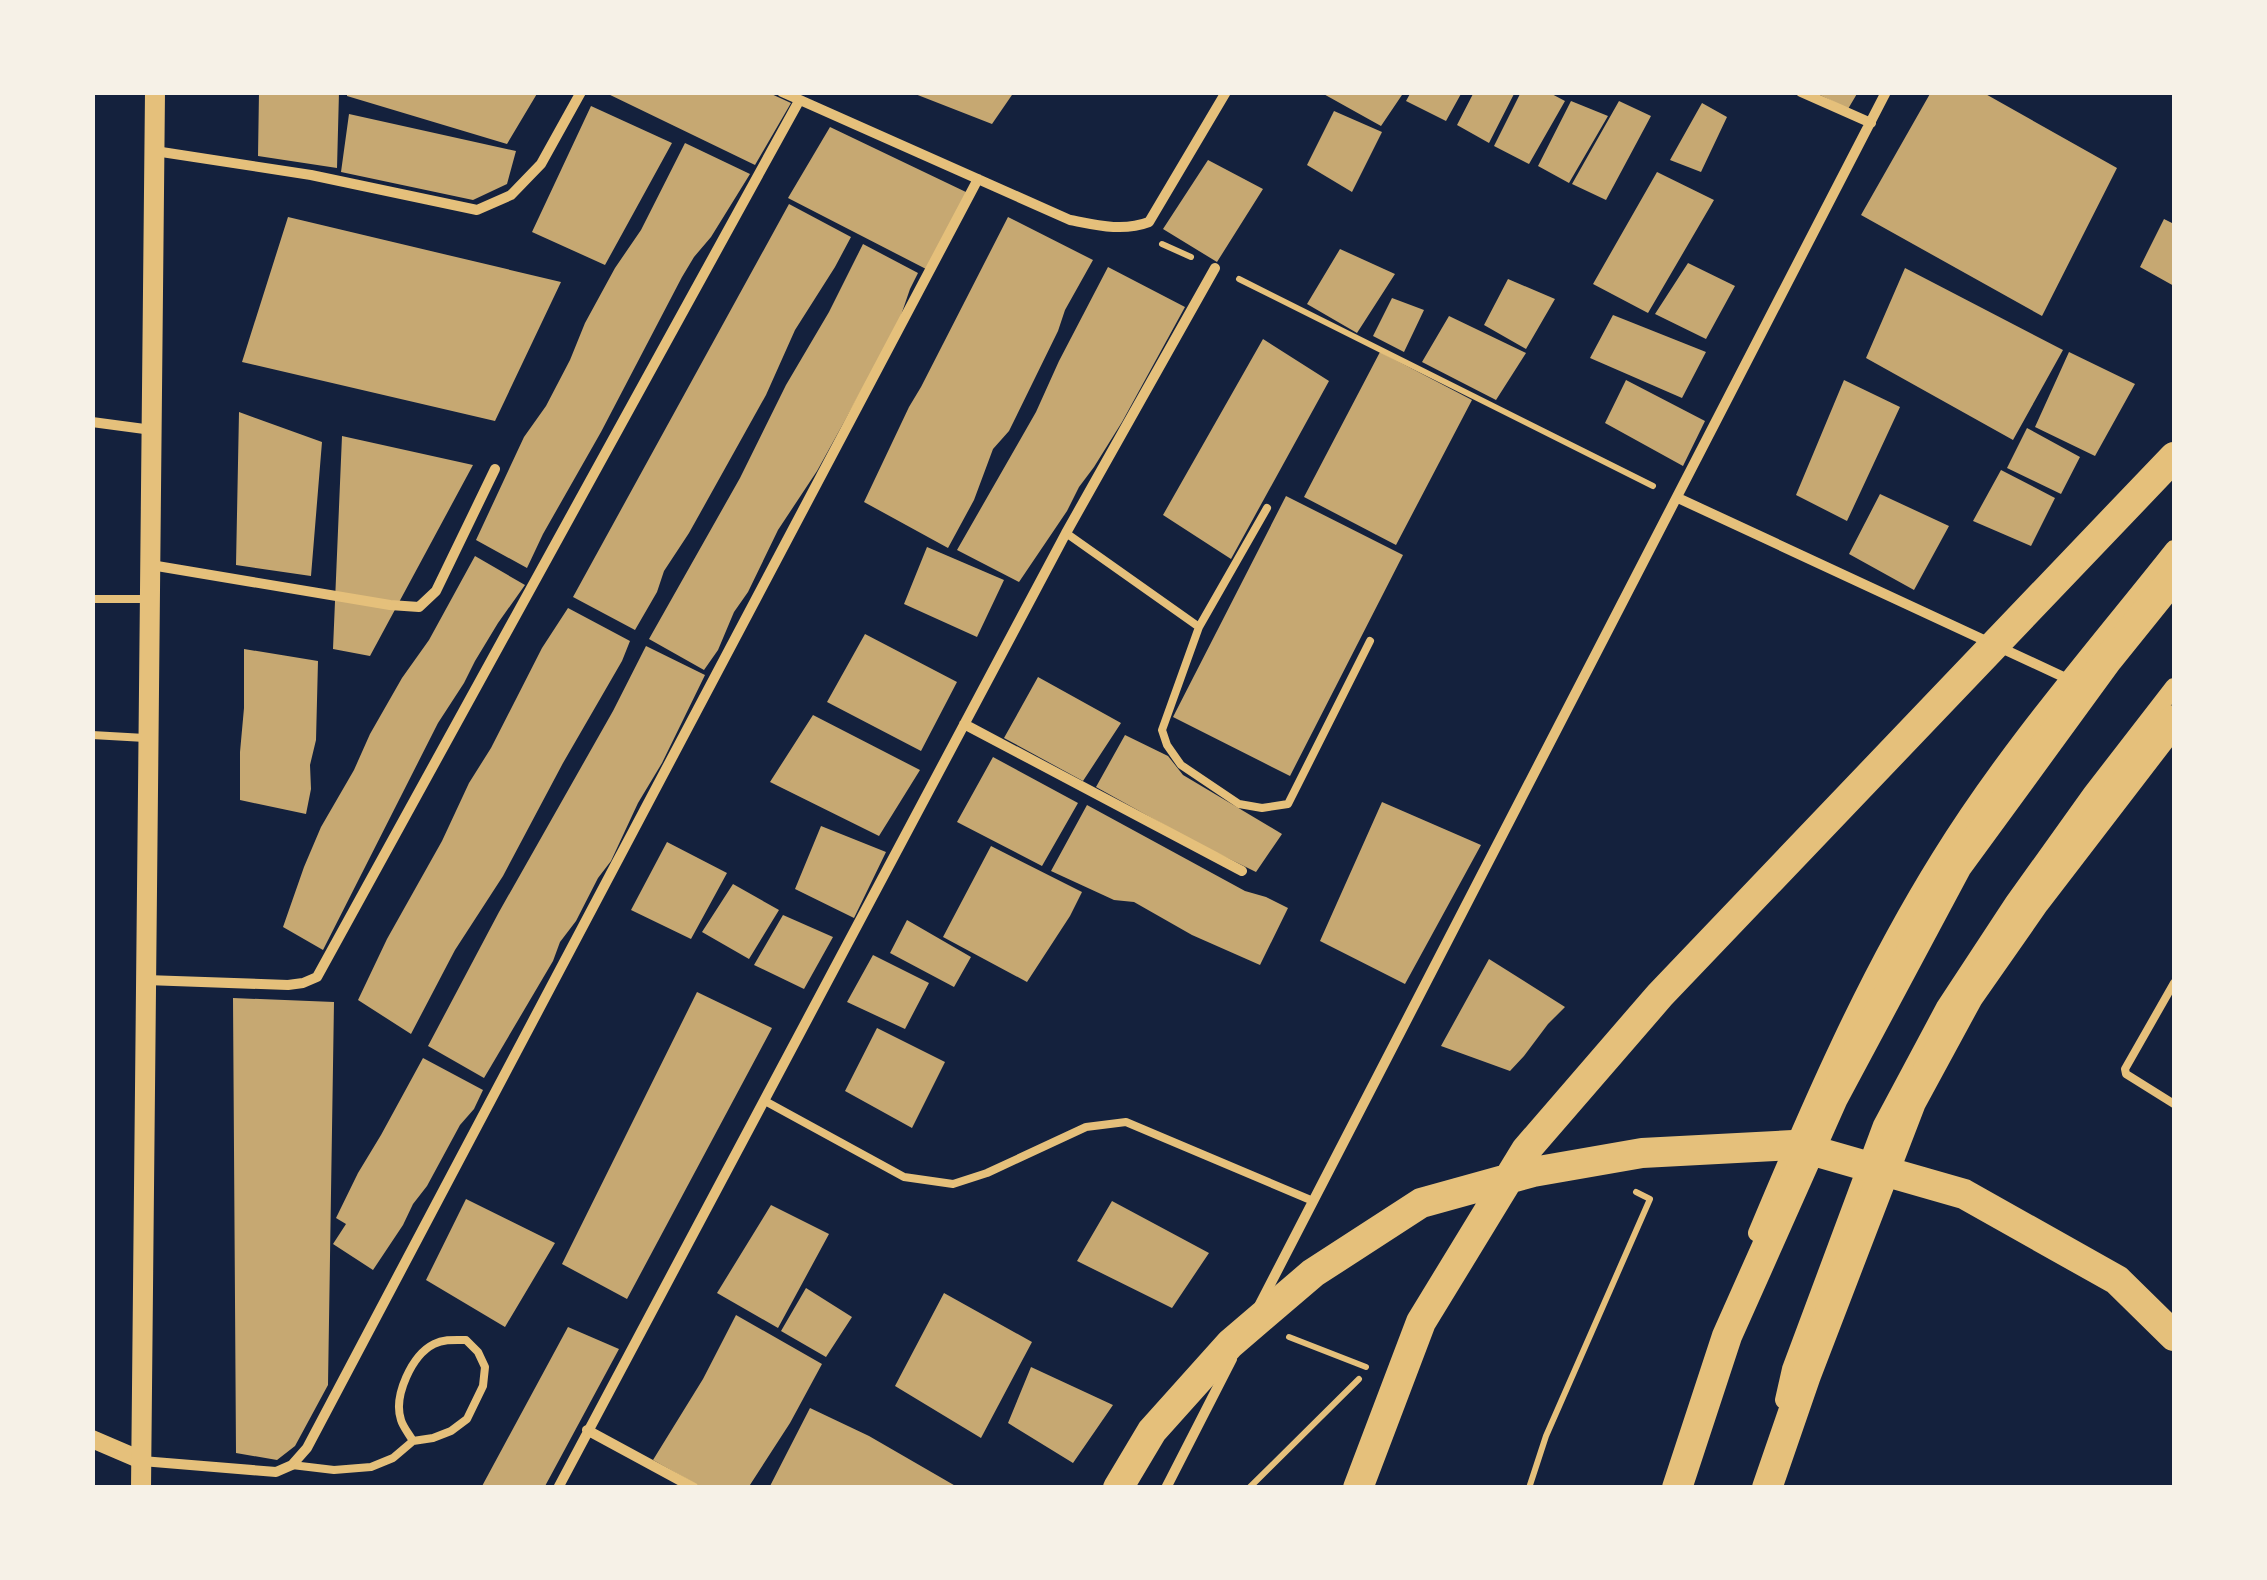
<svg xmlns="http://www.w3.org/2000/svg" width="2267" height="1580" font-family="'Archivo Narrow',sans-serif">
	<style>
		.building { fill: #c6a872 }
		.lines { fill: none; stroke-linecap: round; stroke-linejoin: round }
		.path { stroke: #e5c07b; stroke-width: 6 }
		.service { stroke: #e5c07b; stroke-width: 8 }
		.minor { stroke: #e5c07b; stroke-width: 10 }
		.tertiary { stroke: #e5c07b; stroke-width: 18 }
		.secondary { stroke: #e5c07b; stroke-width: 20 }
		.motorway { stroke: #e5c07b; stroke-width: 30 }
	</style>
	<rect width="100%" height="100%" fill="#14213d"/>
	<path class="building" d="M259,92H339L337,168L258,156Z
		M347,92H538L507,144L347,96Z
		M604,92H767L791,103L755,165Z
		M910,92H1014L992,124Z
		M1320,92H1404L1381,126Z
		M1411,92H1462L1446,121L1406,101Z
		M1474,92H1515L1489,143L1457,125Z
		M1521,92H1548L1565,101L1529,164L1494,146Z
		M1814,92H1858L1848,109Z
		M1931,92H1982L2117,168L2042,316L1861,215Z
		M1571,101L1608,116L1569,183L1538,166Z
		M1619,101L1651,116L1606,200L1572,184Z
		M1702,103L1727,117L1701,172L1670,160Z
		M591,106L672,143L605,265L532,232Z
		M1334,111L1382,132L1352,192L1307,165Z
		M349,114L516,151L507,184L473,200L341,172Z
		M830,127L968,193L926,269L788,198Z
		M685,143L750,174L711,237L694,257L682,277L601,432L543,534L527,568L476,540L524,437L546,406L570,360L585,323L615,268L641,230Z
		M1208,160L1263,189L1217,262L1163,229Z
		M1657,172L1714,200L1648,313L1593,284Z
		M789,204L851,237L835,267L795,330L766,395L689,533L664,571L657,592L635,630L573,597Z
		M288,217L561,282L495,421L242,362Z
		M1008,217L1093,260L1065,310L1058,331L1009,431L993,449L974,500L948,548L864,502L909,407L921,387Z
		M2164,219L2174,224V286L2140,267Z
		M863,244L918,273L910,289L898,324L817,471L778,530L748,592L734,612L718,650L704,670L649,639L740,478L786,385L829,312Z
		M1340,249L1395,274L1357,333L1307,304Z
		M1688,263L1735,286L1706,339L1655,314Z
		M1108,267L1185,307L1122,422L1094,467L1079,487L1067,511L1019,582L957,550L1036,412L1059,361Z
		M1905,268L2063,350L2013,440L1866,358Z
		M1508,279L1555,299L1526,349L1484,325Z
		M1392,298L1424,310L1404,352L1373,336Z
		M1613,315L1706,352L1682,398L1590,358Z
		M1449,316L1526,353L1496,400L1422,362Z
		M1263,339L1329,381L1231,559L1163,515Z
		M1380,352L1472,400L1396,545L1304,497Z
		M2069,352L2135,384L2095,456L2035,427Z
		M1626,380L1705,421L1683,466L1605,423Z
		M1844,380L1900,407L1847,521L1796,495Z
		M239,412L322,442L311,576L236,565Z
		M2027,428L2080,457L2061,494L2007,468Z
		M342,436L473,465L370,656L333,649Z
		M2001,470L2055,498L2031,546L1973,521Z
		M1880,494L1949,526L1914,590L1849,554Z
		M1286,496L1403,555L1290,776L1173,717Z
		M927,547L1004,580L977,637L904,604Z
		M475,556L525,585L498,623L475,661L464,683L438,723L323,950L283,927L304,867L321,827L354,770L370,734L402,678L429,640Z
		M568,608L630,641L622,661L563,763L503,876L455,950L411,1034L358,1000L387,939L442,841L469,783L491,748L542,648Z
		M865,634L957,682L921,751L827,702Z
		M646,646L705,675L662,763L638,803L611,861L598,878L576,921L560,942L553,961L484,1078L428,1046L499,912L613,711Z
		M244,649L318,661L316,740L310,765L311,789L306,814L240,800V752L244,708Z
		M1038,677L1121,723L1083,781L1004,738Z
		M813,715L920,770L879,836L770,782Z
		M1125,735L1168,756L1183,775L1282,834L1256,872L1195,842L1096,787Z
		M993,757L1078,803L1042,866L957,822Z
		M1382,802L1481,845L1405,984L1320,941Z
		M1087,805L1245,891L1266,897L1288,908L1260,965L1192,935L1134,902L1114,900L1051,871Z
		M821,826L886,852L854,918L795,889Z
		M667,842L727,873L691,939L631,910Z
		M991,846L1082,892L1070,916L1027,982L943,937Z
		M733,884L779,910L749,959L702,932Z
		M783,915L833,937L804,989L754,965Z
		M907,920L971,957L954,987L890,953Z
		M873,955L929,983L905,1029L847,1002Z
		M1489,959L1565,1007L1548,1024L1524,1056L1510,1071L1441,1046Z
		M697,992L772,1028L627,1299L562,1264Z
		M233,998L334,1002L328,1385L295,1446L277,1460L236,1453Z
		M877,1028L945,1062L912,1128L845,1091Z
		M423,1058L483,1090L474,1109L460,1125L427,1186L413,1204L403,1225L373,1270L333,1244L346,1224L336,1218L358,1173L381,1135Z
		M466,1199L555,1243L505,1327L426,1280Z
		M1112,1201L1209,1253L1172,1308L1077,1261Z
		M771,1205L829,1234L778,1328L717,1293Z
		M806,1288L852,1317L826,1357L781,1331Z
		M944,1293L1032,1342L981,1438L895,1386Z
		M736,1315L822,1364L790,1423L748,1488H703L653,1460L703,1379Z
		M568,1327L619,1349L544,1488H481Z
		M1031,1367L1113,1405L1073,1463L1008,1423Z
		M810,1408L869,1436L959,1488H769Z"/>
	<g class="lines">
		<path class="path" d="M1162,244L1191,257
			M1239,279L1653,486
			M1289,1337L1366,1367
			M1249,1488L1359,1379
			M1529,1488L1546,1436L1650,1199L1636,1192"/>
		<path class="service" d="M1066,533L1199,627L1162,730L1167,745L1181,765L1239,804L1262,808L1288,804L1370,641
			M92,599H148
			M1199,627L1267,508
			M92,735L145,738
			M2174,983L2125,1069L2126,1074L2174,1104
			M765,1101L904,1177L953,1184L987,1173L1086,1127L1126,1122L1313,1201
			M292,1465L334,1470L371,1467L393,1458L413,1441L433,1438L451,1431L467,1419L483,1386L485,1367L478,1352L466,1340C455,1340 444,1339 434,1344C412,1355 393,1396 401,1420C403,1427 409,1434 413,1441"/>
		<path class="minor" d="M782,92L1070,220C1096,225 1123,232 1149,222L1226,92
			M1801,92L1871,123
			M155,151L311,175L477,210L511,195L541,164L581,92
			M92,422L152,430
			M1678,498L2070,680
			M151,565L390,605L419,607L436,591L495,469
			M964,724L1242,871
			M146,980L288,985L303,983L317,977L799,101
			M1260,1304L1886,92
			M587,1430L694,1488
			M142,1461L276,1472L292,1465L307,1448L978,179
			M558,1488L1066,533L1215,268
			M1166,1488L1232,1359"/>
		<path class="tertiary" d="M1757,1233C1811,1104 1866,977 1940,858C2008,748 2094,650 2174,549
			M1784,1400L1791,1369L1882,1125L1945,1007L2014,902L2092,793L2174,687
			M92,1439L141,1460"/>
		<path class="secondary" d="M141,1488L155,92"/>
		<path class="motorway" d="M1118,1488L1152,1431L1230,1344L1313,1273L1421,1203L1533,1172L1642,1153L1793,1145L1964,1194L2117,1280L2174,1336
			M1358,1488L1421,1322L1526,1150L1660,995L2174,457
			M1677,1488L1727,1336L1833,1098L1957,866L2108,659L2174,577
			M1767,1488L1806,1375L1911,1102L1968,997L2035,901L2174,720"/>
	</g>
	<rect width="2267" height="1580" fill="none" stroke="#f6f1e7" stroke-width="190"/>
</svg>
